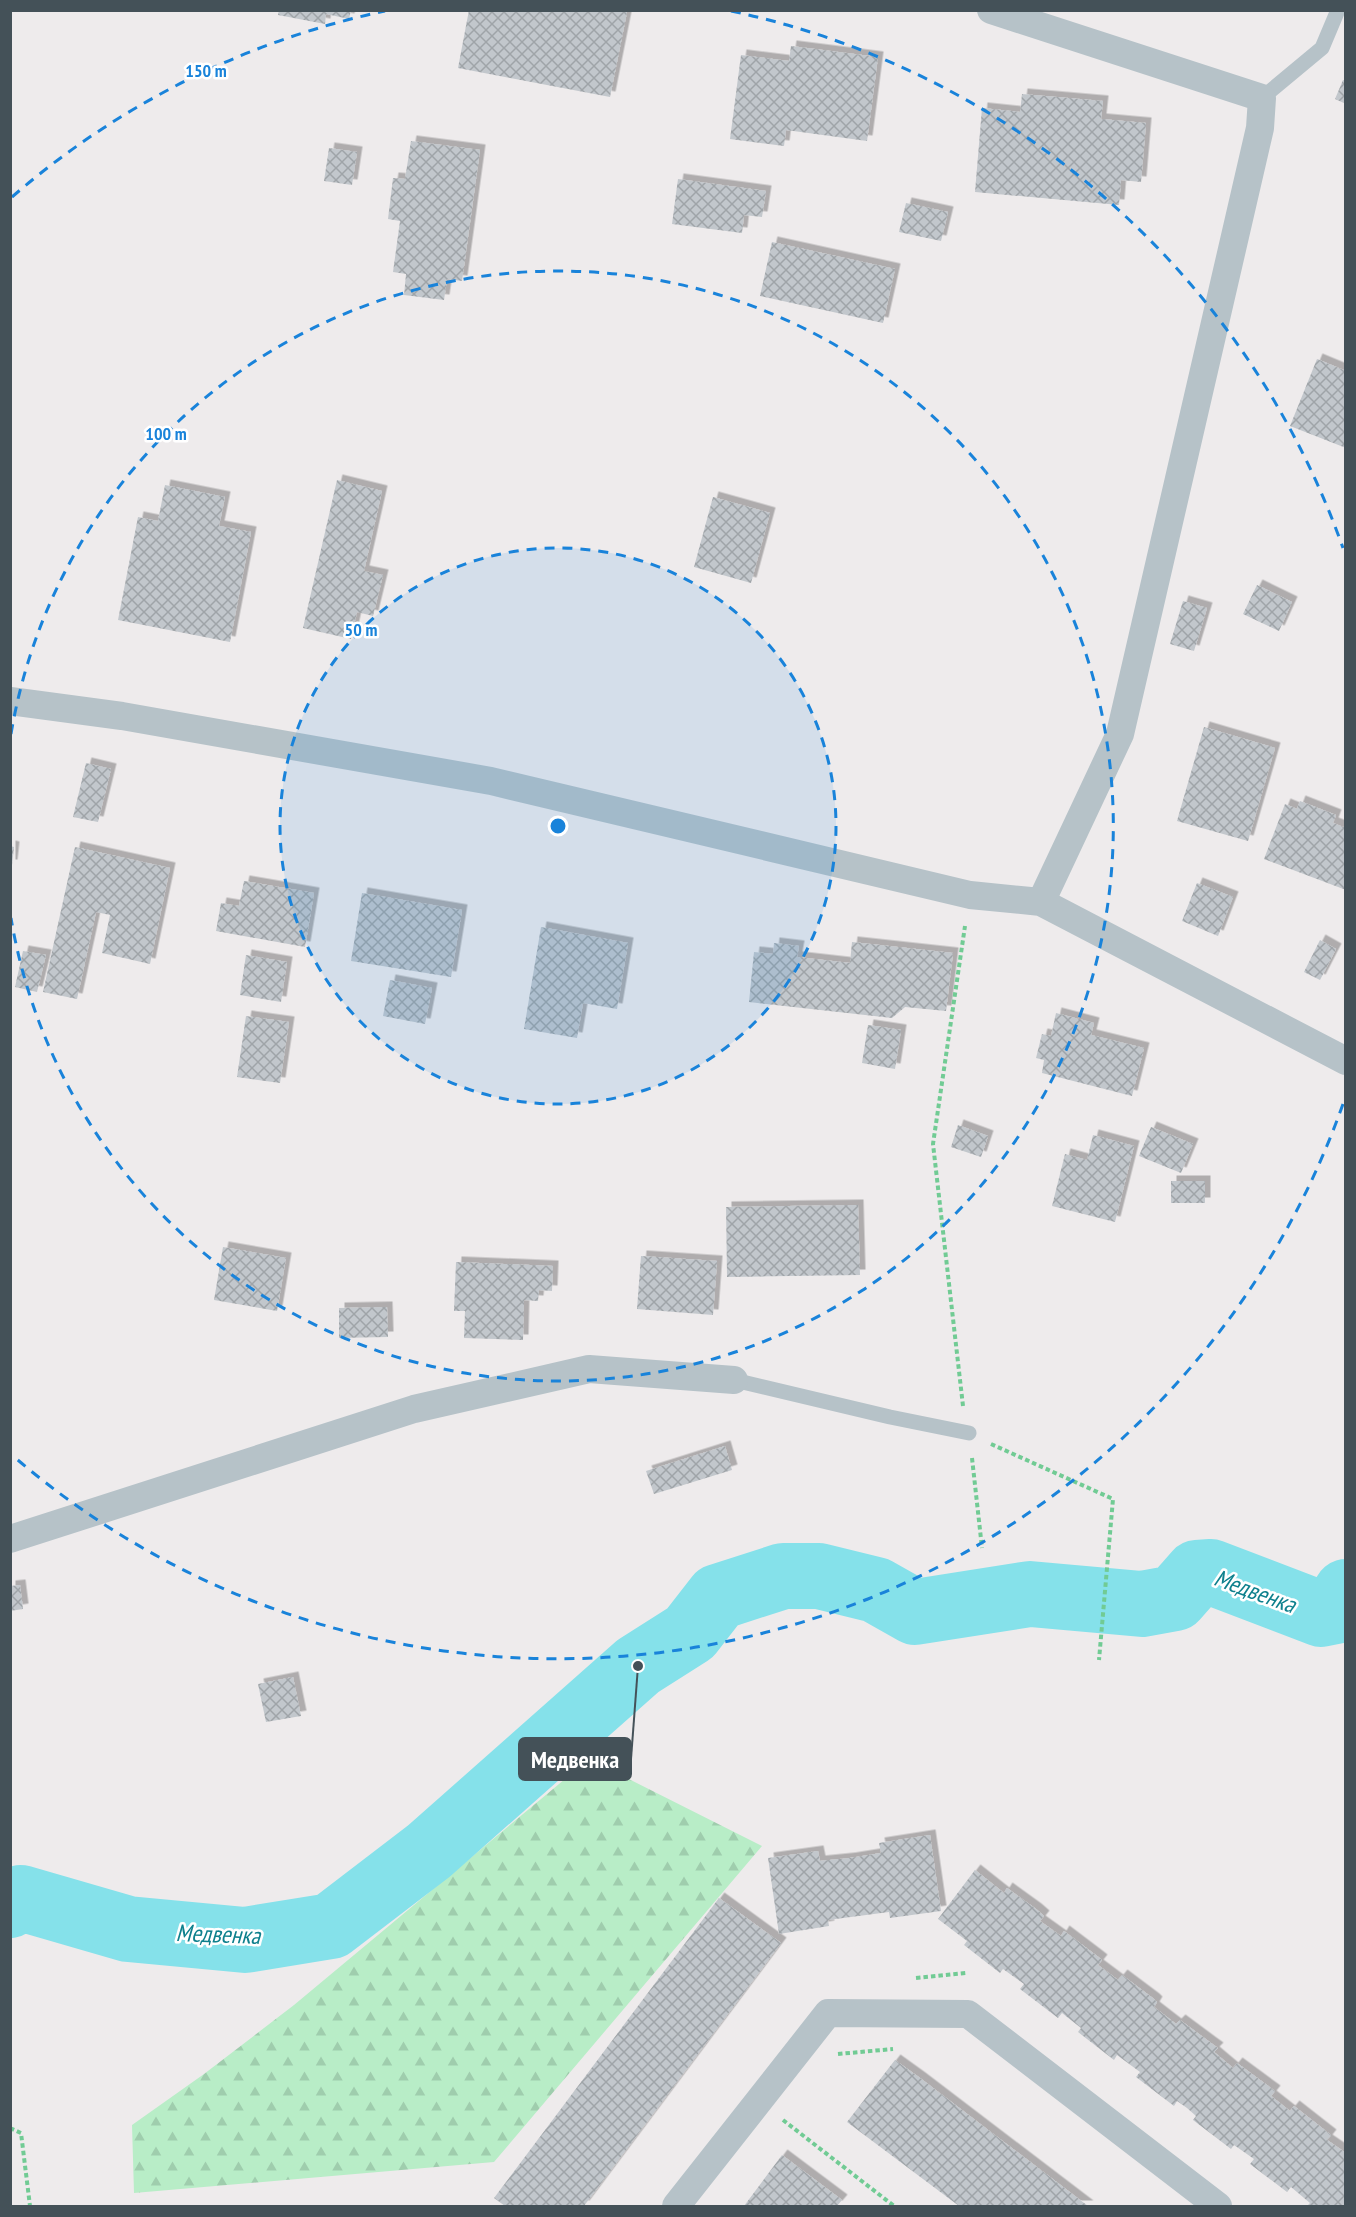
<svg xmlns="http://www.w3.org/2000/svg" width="1356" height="2217" font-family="'PT Sans Narrow',sans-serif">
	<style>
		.forest { fill: url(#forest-firs) }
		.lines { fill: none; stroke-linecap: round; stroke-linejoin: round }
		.river { stroke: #85e1ea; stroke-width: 66 }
		.building { fill: url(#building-cross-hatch); filter: url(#shadow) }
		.path { stroke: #71cb94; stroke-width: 4; stroke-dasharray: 4.5 3; stroke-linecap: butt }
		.lane { stroke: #b6c2c8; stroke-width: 15 }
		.street { stroke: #b6c2c8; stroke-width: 28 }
		.ring { fill: none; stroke: #1983da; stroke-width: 3; stroke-dasharray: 10 8 }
		.labels { text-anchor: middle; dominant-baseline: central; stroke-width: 5; stroke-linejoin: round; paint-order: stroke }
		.water-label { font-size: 24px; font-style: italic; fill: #0e808d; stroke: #fff }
		.centre { fill: #1983da; stroke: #fff; stroke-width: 3 }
		.ring-label { font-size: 18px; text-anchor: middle; font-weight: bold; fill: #1983da; stroke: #fff; stroke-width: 5; stroke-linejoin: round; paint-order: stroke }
		.leader { fill: none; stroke: #445158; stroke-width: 2 }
		.callout-dot { fill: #445158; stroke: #fff; stroke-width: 2 }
		.callout { fill: #445158; stroke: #445158; stroke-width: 2 }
		.callout-label { font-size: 24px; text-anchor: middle; font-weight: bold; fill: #fff }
	</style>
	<defs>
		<pattern id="forest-firs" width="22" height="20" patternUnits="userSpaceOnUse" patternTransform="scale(1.5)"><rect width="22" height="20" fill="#b8edc7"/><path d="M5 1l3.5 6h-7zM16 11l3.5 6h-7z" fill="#9fcdad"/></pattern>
		<pattern id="building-cross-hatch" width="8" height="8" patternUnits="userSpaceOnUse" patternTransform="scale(1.5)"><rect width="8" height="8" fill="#c2c7cc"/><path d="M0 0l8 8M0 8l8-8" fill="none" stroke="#9fa4a8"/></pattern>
		<filter id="shadow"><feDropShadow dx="5.5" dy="-5.5" stdDeviation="0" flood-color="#0004"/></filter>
	</defs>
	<rect width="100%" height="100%" fill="#eeebec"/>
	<path class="forest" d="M589,1759L762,1846L494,2162L134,2193L132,2125L204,2074L294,2005Z"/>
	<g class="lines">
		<path class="river" d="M10,1905L21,1898L128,1929L245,1940L331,1926L429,1851L638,1666L690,1633L718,1597L783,1576H819L876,1590L915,1612L1030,1594L1142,1604L1175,1598L1197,1573L1211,1572L1321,1614L1336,1611L1346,1592"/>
	</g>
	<path class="building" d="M279,10H351L349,19L326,14L325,24L278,15Z
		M469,10L627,12L610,97L458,68Z
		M791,46L878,57L867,141L786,130L784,146L730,139L741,55L789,61Z
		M1343,80L1346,81V104L1335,99Z
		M1022,94L1103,101L1101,119L1146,123L1141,182L1121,180L1119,205L975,192L982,108L1020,112Z
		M411,141L480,150L462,281L447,279L444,300L404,295L406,274L393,272L400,221L388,219L393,178L405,179Z
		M329,148L357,152L352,185L324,181Z
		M678,179L766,191L762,217L744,215L742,233L672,224Z
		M906,203L948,212L941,241L899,232Z
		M772,242L895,269L883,323L760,296Z
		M1317,359L1346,371V448L1290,426Z
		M337,480L382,491L364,571L383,575L373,616L357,612L351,639L303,628Z
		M165,485L225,497L219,526L251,532L230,642L118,620L138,517L158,521Z
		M713,497L770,513L751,583L694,567Z
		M1257,585L1292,602L1279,631L1243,614Z
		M1183,601L1207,608L1194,651L1170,644Z
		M1204,727L1275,748L1248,841L1177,821Z
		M86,763L111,769L98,822L73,817Z
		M1300,801L1336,815L1333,823L1346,828V890L1264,859L1285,804L1297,809Z
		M10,846L14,847L12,865H10Z
		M75,847L170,868L150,964L102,953L110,915L96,912L77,999L43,992Z
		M244,881L314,893L305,947L216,931L221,903L239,906Z
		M1197,883L1233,897L1218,936L1182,921Z
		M362,893L462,910L451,977L351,961Z
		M541,927L628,943L617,1009L583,1003L577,1038L524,1029Z
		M1320,940L1336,949L1320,980L1304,972Z
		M852,942L953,953L946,1011L905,1007L892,1018L749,1002L754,952L773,954L774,943L799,946L797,957L850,963Z
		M23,951L46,955L37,992L15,987Z
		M246,955L287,962L281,1002L240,995Z
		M390,980L432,988L425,1024L383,1016Z
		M1056,1013L1094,1023L1091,1035L1144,1048L1132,1096L1042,1073L1044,1060L1036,1058L1042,1034L1051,1036Z
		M246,1016L289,1022L280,1083L237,1077Z
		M868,1025L901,1030L895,1069L862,1063Z
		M958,1125L988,1136L981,1157L951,1147Z
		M1151,1127L1193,1144L1181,1173L1139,1156Z
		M1093,1135L1134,1146L1115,1222L1052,1206L1065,1154L1087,1160Z
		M1171,1181H1205V1203H1171Z
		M858,1205L860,1275L727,1277L726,1207Z
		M223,1247L286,1258L277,1311L214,1300Z
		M641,1256L717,1261L713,1315L637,1309Z
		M456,1262L553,1266L552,1291L539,1290L538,1301L524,1300L523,1340L464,1338L465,1311H454Z
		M387,1307L388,1337L339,1338V1308Z
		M725,1446L732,1470L654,1494L646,1471Z
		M20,1585L23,1609L10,1611V1586Z
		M293,1677L301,1716L266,1722L258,1684Z
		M930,1835L941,1911L890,1918L889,1912L828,1920L829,1926L779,1934L768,1858L818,1851L820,1861L850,1858L881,1853L879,1843Z
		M975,1870L1004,1893L1007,1888L1036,1909L1044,1916L1040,1921L1061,1936L1064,1931L1097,1956L1102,1960L1098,1965L1118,1980L1122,1975L1154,1999L1157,2002L1154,2007L1176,2024L1180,2020L1211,2043L1218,2048L1214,2052L1233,2068L1237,2063L1275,2091L1271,2096L1290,2111L1294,2106L1331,2135L1327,2140L1346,2153V2206H1307L1310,2203L1291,2187L1287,2192L1250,2164L1254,2159L1234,2145L1231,2149L1193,2120L1196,2116L1187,2108L1177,2101L1174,2106L1136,2077L1140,2072L1117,2055L1114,2060L1078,2032L1081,2028L1062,2013L1058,2018L1020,1989L1024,1984L1003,1969L1000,1973L964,1945L967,1941L938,1919Z
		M719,1898L781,1943L584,2206H505L494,2198Z
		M895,2060L920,2078L1088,2206H959L847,2122Z
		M782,2155L842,2200L837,2206H744Z"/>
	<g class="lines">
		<path class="path" d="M963,1406L933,1144L965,926
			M991,1444L1113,1499L1099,1660
			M972,1458L982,1548
			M916,1978L966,1973
			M838,2054L893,2049
			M783,2120L894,2206
			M10,2128L21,2133L30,2206"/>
		<path class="lane" d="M1262,98L1322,48L1338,10
			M734,1380L890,1417L969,1433"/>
		<path class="street" d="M991,10L1262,98L1260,128L1120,734L1041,902
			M10,701L122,716L491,781L970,895L1041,902L1346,1061
			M10,1539L414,1409L589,1369L734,1380
			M676,2206L828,2013L968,2014L1218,2206"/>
	</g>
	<circle cx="558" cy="826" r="278" fill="#1983da" fill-opacity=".12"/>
	<g class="ring">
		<circle cx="558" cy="826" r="278"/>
		<path d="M11 734A555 555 0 1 1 11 918"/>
		<path d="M1343 1104A833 833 0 0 1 12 1455M12 197A833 833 0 0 1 385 11M731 11A833 833 0 0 1 1343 548"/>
	</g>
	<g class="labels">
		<g class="water-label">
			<text transform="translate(1255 1591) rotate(20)">Медвенка</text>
			<text transform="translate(218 1934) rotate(2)">Медвенка</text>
		</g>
	</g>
	<circle cx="558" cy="826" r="9" class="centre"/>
	<g class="ring-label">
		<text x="206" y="77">150 m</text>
		<text x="166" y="440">100 m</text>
		<text x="361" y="636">50 m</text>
	</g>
	<path class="leader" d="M638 1666L631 1759"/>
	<circle class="callout-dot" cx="638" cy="1666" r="6"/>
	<rect class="callout" x="519" y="1738" width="112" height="42" rx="6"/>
	<g class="callout-label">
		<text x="575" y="1768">Медвенка</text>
	</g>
	<rect width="1356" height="2217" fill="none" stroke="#445158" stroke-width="24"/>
</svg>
